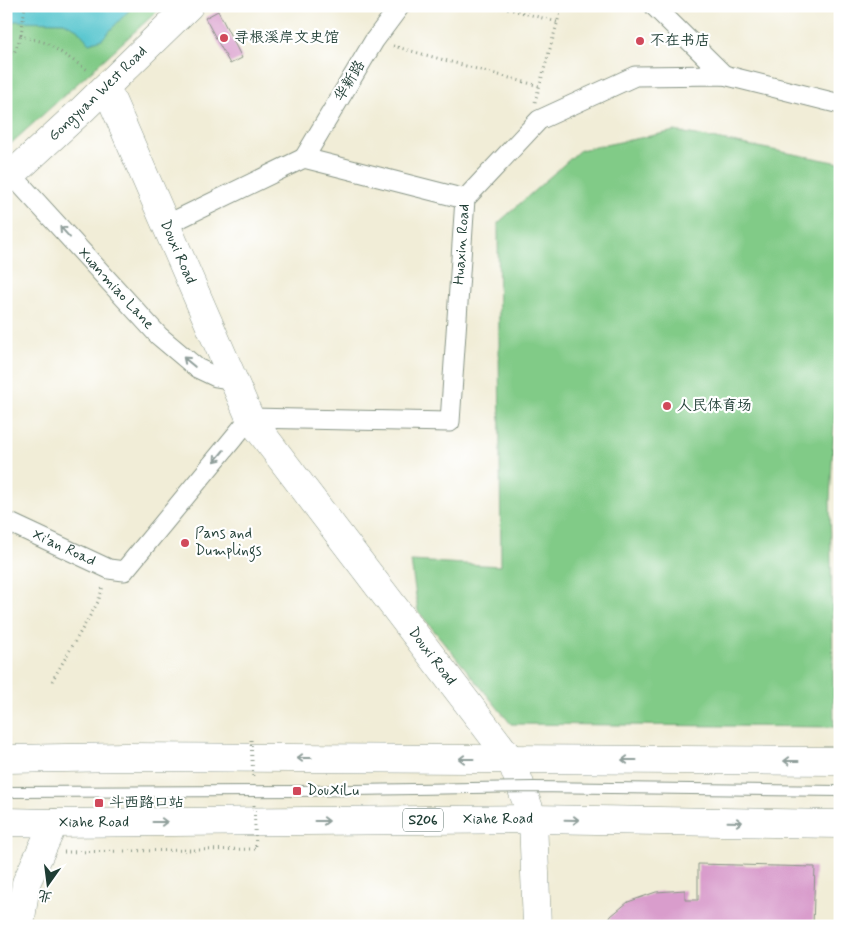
<svg xmlns="http://www.w3.org/2000/svg" width="846" height="932" font-family="Mynerve,'LXGW WenKai TC',sans-serif">
	<style>
		.green { fill: #81cb87; stroke: #50845e }
		.water { fill: #59c6cf; stroke: #3c8282 }
		.building { fill: #d99dcc }
		.lines { fill: none; stroke-linecap: round; stroke-linejoin: round }
		.street-casing { stroke: #889586; stroke-width: 21 }
		.secondary-casing { stroke: #889586; stroke-width: 29 }
		.primary-casing { stroke: #889586; stroke-width: 29 }
		.path { stroke: #889586; stroke-width: 3; stroke-dasharray: 1 4; stroke-linecap: butt }
		.street { stroke: #fff; stroke-width: 19 }
		.secondary { stroke: #fff; stroke-width: 28 }
		.primary { stroke: #fff; stroke-width: 28 }
		.lane-bridge-casing { stroke: #889586; stroke-width: 12; stroke-linecap: butt }
		.path-bridge { stroke: #889586; stroke-width: 3; stroke-dasharray: 1 4; stroke-linecap: butt }
		.lane-bridge { stroke: #fff; stroke-width: 10 }
		.oneway { stroke: #8f9e9a }
		.poi-dot { fill: #d1495b; stroke: #fff; stroke-width: 2 }
		.labels { text-anchor: middle; dominant-baseline: central; stroke-width: 4.5; stroke-linejoin: round; paint-order: stroke }
		.shield { fill: #fff; stroke: #627771; stroke-width: 1 }
		.shield-label { font-size: 14px; font-weight: bold; fill: #1f3d34 }
		.poi-label { font-size: 15px; fill: #1f3d34; stroke: #fff; text-anchor: start }
		.street-label { font-size: 15px; fill: #1f3d34; stroke: #fff }
	</style>
	<rect width="100%" height="100%" fill="#fff"/>
	<filter id="ink" filterUnits="userSpaceOnUse"><feTurbulence type="fractalNoise" baseFrequency=".02" numOctaves="2"/><feDisplacementMap in="SourceGraphic" scale="10" xChannelSelector="R" yChannelSelector="G"/><feConvolveMatrix kernelMatrix="1 2 1 2 8 2 1 2 1" color-interpolation-filters="sRGB"/></filter>
	<filter id="wash" filterUnits="userSpaceOnUse"><feTurbulence type="fractalNoise" baseFrequency=".0096" numOctaves="4" result="noise"/><feDisplacementMap in="SourceGraphic" scale="20" xChannelSelector="R" yChannelSelector="G"/><feGaussianBlur stdDeviation="1.12" result="paint"/><feColorMatrix in="noise" values="0 0 0 0 0 0 0 0 0 0 0 0 0 0 0 0 0 1.4 0 .05"/><feComposite in="paint" operator="in"/></filter>
	<g filter="url(#wash)">
		<rect width="100%" height="100%" fill="#f1edd7"/>
		<path class="green" d="M6,6H163L6,148Z
			M675,131L840,163V311L830,500L834,727L511,724L418,611L411,561L501,566L498,223L580,150Z"/>
		<path class="water" d="M6,6H133L102,39L89,43L77,29L64,22L15,21L6,24Z"/>
		<g id="blocks">
			<path class="building" d="M218,11L242,58L230,64L205,18Z
				M698,864L815,867L813,926H606L611,916L628,902L656,892L685,890V900H698Z"/>
		</g>
	</g>
	<g filter="url(#ink)">
		<use href="#blocks" fill-opacity="0" stroke="#889586" stroke-width="1"/>
		<g class="lines">
			<defs>
				<g id="street">
					<path d="M654,6L724,75"/>
					<path d="M304,158L374,41L400,6"/>
					<path id="s1" d="M12,175L159,336L197,368L216,377L234,380"/>
					<path d="M166,225L304,158L465,199"/>
					<path id="s2" d="M6,521L109,569L124,571L250,418L450,422L465,199L539,120L635,76L724,75L840,104"/>
				</g>
				<g id="secondary">
					<path id="s3" d="M106,87L250,418L511,760L533,819L537,926"/>
					<path id="s4" d="M6,180L83,109L189,6"/>
					<path d="M20,926L26,883L54,823"/>
				</g>
				<g id="primary">
					<path d="M6,759L125,757L840,761"/>
					<path id="s5" d="M6,822L54,823L533,819L840,824"/>
				</g>
			</defs>
			<use href="#street" class="street-casing"/>
			<use href="#secondary" class="secondary-casing"/>
			<use href="#primary" class="primary-casing"/>
			<path class="path" d="M498,6L557,22
				M21,35L25,6
				M393,46L539,86
				M6,51L14,53L21,36L47,43L89,71
				M535,102L562,6
				M52,681L98,602L103,586
				M64,852L256,849"/>
			<use href="#street" class="street"/>
			<use href="#secondary" class="secondary"/>
			<use href="#primary" class="primary"/>
			<defs>
				<path id="lane-bridge" d="M6,792L297,791L533,787L840,791"/>
			</defs>
			<use href="#lane-bridge" class="lane-bridge-casing"/>
			<path class="path-bridge" d="M251,740L253,779
				M254,805L256,849"/>
			<use href="#lane-bridge" class="lane-bridge"/>
		</g>
		<defs><path id="oneway-shaft" d="M-6 0H5M1.5-3L5.5 0L1.5 3" fill="none" stroke-width="1.6" stroke-linecap="round" stroke-linejoin="round" transform="scale(1.25)"/></defs>
		<g class="oneway">
			<use href="#oneway-shaft" transform="translate(65 232) rotate(-132)"/>
			<use href="#oneway-shaft" transform="translate(189 362) rotate(-140)"/>
			<use href="#oneway-shaft" transform="translate(219 456) rotate(130)"/>
			<use href="#oneway-shaft" transform="translate(304 758) rotate(-180)"/>
			<use href="#oneway-shaft" transform="translate(466 759) rotate(-180)"/>
			<use href="#oneway-shaft" transform="translate(629 760) rotate(-180)"/>
			<use href="#oneway-shaft" transform="translate(791 761) rotate(-180)"/>
			<use href="#oneway-shaft" transform="translate(572 820) rotate(1)"/>
			<use href="#oneway-shaft" transform="translate(322 821)"/>
			<use href="#oneway-shaft" transform="translate(160 822)"/>
			<use href="#oneway-shaft" transform="translate(735 822) rotate(1)"/>
		</g>
	</g>
	<g class="poi-dot">
		<circle cx="224" cy="38" r="5"/>
		<circle cx="640" cy="41" r="5"/>
		<circle cx="667" cy="406" r="5"/>
		<circle cx="185" cy="543" r="5"/>
		<rect x="292" y="786" width="10" height="10" rx="2.5"/>
		<rect x="94" y="798" width="10" height="10" rx="2.5"/>
	</g>
	<g class="labels">
		<rect class="shield" x="403" y="808.5" width="40" height="23" rx="4"/>
		<g class="shield-label">
			<text x="423" y="820">S206</text>
		</g>
		<g class="poi-label">
			<text x="234" y="38">寻根溪岸文史馆</text>
			<text x="650" y="41">不在书店</text>
			<text x="677" y="406">人民体育场</text>
			<text x="195" y="534">Pans and<tspan x="195" dy="17">Dumplings</tspan></text>
			<text x="307" y="791">DouXiLu</text>
			<text x="109" y="803">斗西路口站</text>
		</g>
		<g class="street-label">
			<text transform="translate(350 81) rotate(-59)">华新路</text>
			<text stroke="none"><textPath href="#s4" startOffset="126">Gongyuan West Road</textPath></text>
			<text stroke="none"><textPath href="#s2" startOffset="705">Huaxin Road</textPath></text>
			<text stroke="none"><textPath href="#s3" startOffset="180">Douxi Road</textPath></text>
			<text stroke="none"><textPath href="#s1" startOffset="154">Xuanmiao Lane</textPath></text>
			<text stroke="none"><textPath href="#s2" startOffset="64">Xi'an Road</textPath></text>
			<text stroke="none"><textPath href="#s3" startOffset="661">Douxi Road</textPath></text>
			<text stroke="none"><textPath href="#s5" startOffset="492">Xiahe Road</textPath></text>
			<text stroke="none"><textPath href="#s5" startOffset="88">Xiahe Road</textPath></text>
		</g>
	</g>
	<rect width="846" height="932" fill="none" stroke="#fff" stroke-width="25"/>
	<g transform="translate(48 884) rotate(194)" stroke="#ffffff" stroke-width="4" paint-order="stroke">
	<path d="M0-4L9 19L0 12L-9 19Z" fill="#1f3d34"/>
	<text y="-8" font-size="14" font-weight="bold" text-anchor="middle" fill="#1f3d34">北</text>
	</g>
</svg>
